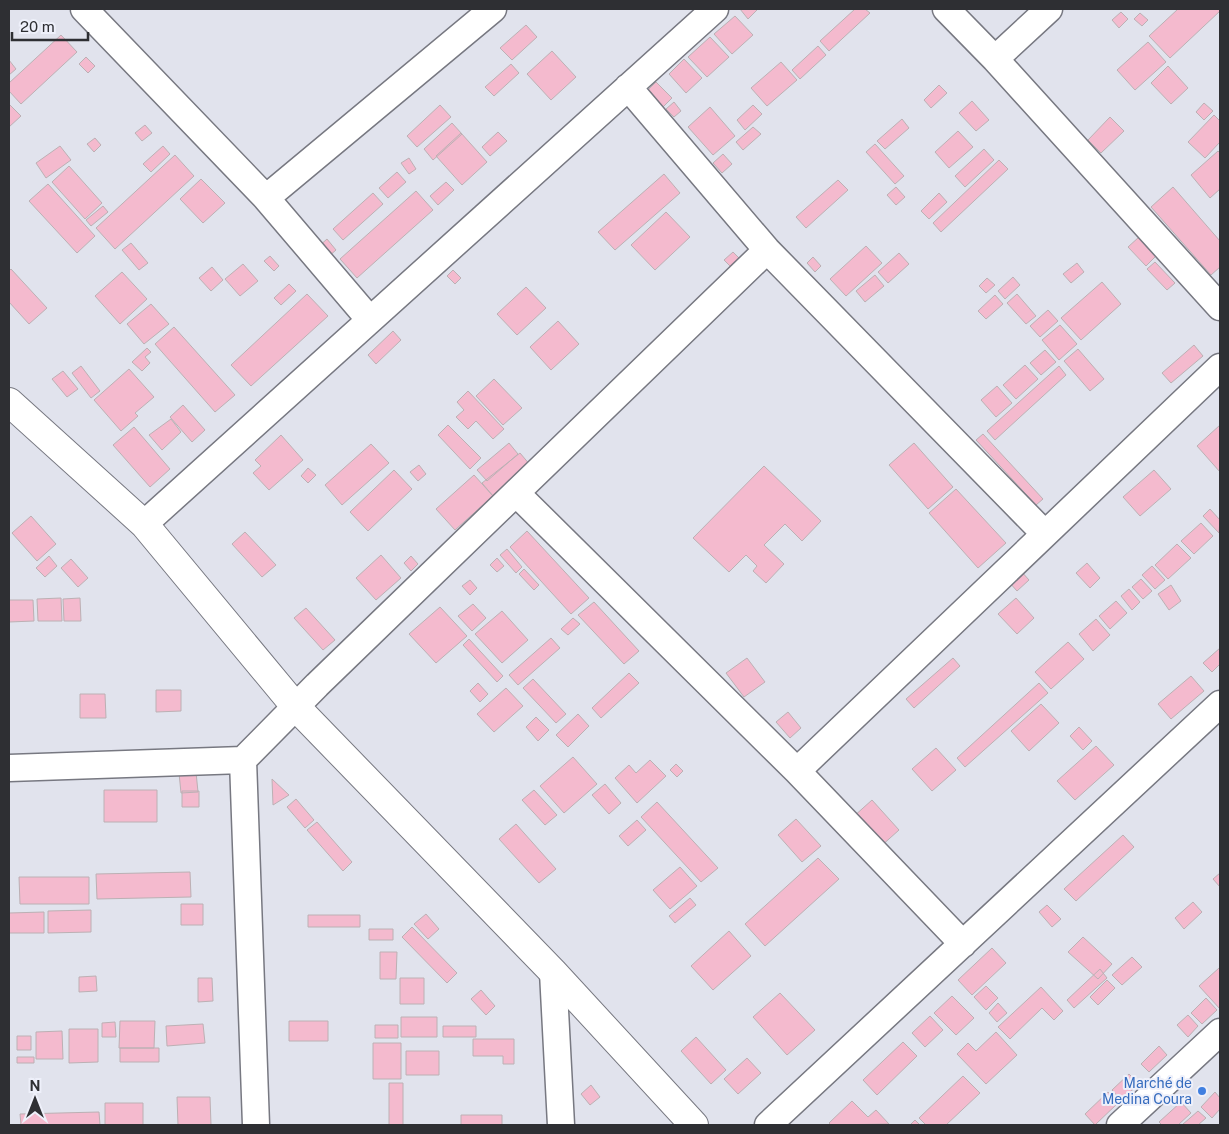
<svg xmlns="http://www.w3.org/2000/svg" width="1229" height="1134" font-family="'Public Sans',sans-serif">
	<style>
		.building { fill: #f4bace; stroke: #bcb0b4 }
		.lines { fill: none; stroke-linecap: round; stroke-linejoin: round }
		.minor-casing { stroke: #777881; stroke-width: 29 }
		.tertiary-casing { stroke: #777881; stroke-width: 30 }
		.minor { stroke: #fff; stroke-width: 26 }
		.tertiary { stroke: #fff; stroke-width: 28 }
		.shop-dot { fill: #3f7fe0; stroke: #eef0fa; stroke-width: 2 }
		.labels { text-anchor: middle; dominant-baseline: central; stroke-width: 4; stroke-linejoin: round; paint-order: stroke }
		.shop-label { font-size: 14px; fill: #366cbe; stroke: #eef0fa; text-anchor: end }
	</style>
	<rect width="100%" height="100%" fill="#e1e3ed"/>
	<path class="building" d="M740,9H758L748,19Z
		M855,9H865L870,13L829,51L820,41Z
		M1178,9H1220V11L1170,58L1149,36Z
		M1121,12L1128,19L1119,28L1112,20Z
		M1140,13L1148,20L1142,26L1134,19Z
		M735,16L753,35L732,54L714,34Z
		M526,25L537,37L512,60L500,48Z
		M61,35L77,52L21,104L9,91V83Z
		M710,37L729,57L707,77L688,57Z
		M1148,42L1166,62L1135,90L1117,70Z
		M818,46L826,55L800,79L792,70Z
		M552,51L576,77L551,100L527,74Z
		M86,57L95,66L88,73L79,64Z
		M684,59L702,78L686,93L669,74Z
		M9,60L16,69L9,75Z
		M781,62L797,80L767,106L751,88Z
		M511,64L519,73L494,96L485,87Z
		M1168,66L1188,88L1171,104L1151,83Z
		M656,82L672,98L662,108L647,91Z
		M939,85L947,93L931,108L924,100Z
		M972,101L989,120L976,131L959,113Z
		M674,102L681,111L674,117L666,109Z
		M1204,103L1213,111L1204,120L1196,112Z
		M9,104L21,116L9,127Z
		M440,105L451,117L417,147L407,136Z
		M753,105L762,114L745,130L737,120Z
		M710,107L735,136L713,155L688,127Z
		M1214,115L1220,121V142L1205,158L1188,142Z
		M1110,117L1124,131L1101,153L1088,140Z
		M902,119L909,128L885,149L877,141Z
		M452,123L462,134L433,160L424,149Z
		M145,125L152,133L142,141L135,133Z
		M753,127L761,134L743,150L736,142Z
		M958,131L973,147L949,168L935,152Z
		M498,132L507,141L490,156L482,147Z
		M461,133L487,162L462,185L436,156Z
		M95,138L101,145L94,152L87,144Z
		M875,144L904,176L895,184L866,152Z
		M60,146L71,160L46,178L36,163Z
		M163,146L170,154L151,172L143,164Z
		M984,149L994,160L965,187L955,176Z
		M1218,151L1220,153V189L1210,198L1191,175Z
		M723,154L732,164L722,173L713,163Z
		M175,155L194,176L115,249L96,228Z
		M409,158L416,169L409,174L401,163Z
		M999,160L1008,169L941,232L933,223Z
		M69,166L102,203L85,219L52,182Z
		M397,172L406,182L388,198L379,188Z
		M664,174L680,193L615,250L598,232Z
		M201,179L225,203L203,223L180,199Z
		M838,180L848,190L806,228L796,217Z
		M446,182L454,190L438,205L430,196Z
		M48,184L95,236L77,253L29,201Z
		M896,187L905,197L896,205L887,195Z
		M1173,187L1220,241V267L1211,275L1151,207Z
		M416,191L433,210L357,278L340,259Z
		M373,193L383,204L343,240L333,229Z
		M939,193L947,202L929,219L921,211Z
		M103,206L108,212L91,226L86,220Z
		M666,212L690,237L655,270L631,245Z
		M1139,237L1156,256L1146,266L1128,247Z
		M327,239L336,250L328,257L318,247Z
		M131,243L148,263L139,270L122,250Z
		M866,246L882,263L846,296L830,279Z
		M733,252L742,261L733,269L724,260Z
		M899,253L909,264L888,283L878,272Z
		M270,256L279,266L274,271L264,261Z
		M813,257L821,266L815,272L807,263Z
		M1155,262L1175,283L1167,290L1147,269Z
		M1077,263L1084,272L1071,283L1063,274Z
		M243,264L258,281L240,296L225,279Z
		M212,267L223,280L211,291L199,278Z
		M11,269L47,308L29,324L9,302V271Z
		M453,270L461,278L455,284L447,276Z
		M122,272L147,299L120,324L95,296Z
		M875,275L884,286L865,302L856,291Z
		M1013,277L1020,285L1005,299L998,291Z
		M987,278L995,285L986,293L979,286Z
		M1102,282L1121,304L1081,340L1061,318Z
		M289,284L296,291L281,305L274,298Z
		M526,287L546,308L517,335L497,314Z
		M307,294L328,316L251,386L231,365Z
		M1017,294L1036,316L1026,324L1007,303Z
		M995,295L1003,304L986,319L978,311Z
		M151,304L169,324L144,344L127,324Z
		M1048,310L1058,321L1040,337L1030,326Z
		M558,321L579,344L551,370L530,347Z
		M1060,325L1077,344L1059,360L1042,340Z
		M174,327L235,395L215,412L155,344Z
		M393,331L401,340L376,364L368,355Z
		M1194,345L1203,356L1171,383L1162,373Z
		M147,348L151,352L145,357L150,363L142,371L132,362Z
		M1078,349L1104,379L1090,391L1064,361Z
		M1045,350L1056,362L1041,375L1030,363Z
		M1025,365L1038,379L1016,399L1003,385Z
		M81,366L100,391L91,398L72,373Z
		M1059,366L1066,375L995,440L987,431Z
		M129,369L154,397L135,413L138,416L121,431L94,400Z
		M63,371L78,389L67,397L52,379Z
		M494,379L522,408L503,425L476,396Z
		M997,386L1012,403L996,417L981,400Z
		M468,391L504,429L493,439L476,421L468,429L456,417L464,410L457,402Z
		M183,405L205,430L192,442L170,417Z
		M171,419L181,432L162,450L149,435Z
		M448,425L481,458L470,469L438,435Z
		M1220,425V472L1197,446Z
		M134,427L170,469L150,487L113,445Z
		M983,434L1043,499L1036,505L976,440Z
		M281,435L303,460L269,490L253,473L261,466L255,460Z
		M509,443L518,454L487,481L477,470Z
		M914,443L953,487L928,509L889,465Z
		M371,444L389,463L342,505L325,485Z
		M520,453L531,466L493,496L482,483Z
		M419,465L426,474L418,481L410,472Z
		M764,466L821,521L802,541L785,524L764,545L784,564L766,583L753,571L757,566L746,555L729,572L693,538Z
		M308,468L316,475L308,483L301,476Z
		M394,470L412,489L368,531L350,512Z
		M1154,470L1171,489L1140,516L1123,497Z
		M474,475L493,496L455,530L436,509Z
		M956,489L1006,543L978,568L929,513Z
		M1210,509L1220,520L1219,533L1203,516Z
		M31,516L56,544L37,561L12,533Z
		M1201,523L1213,536L1194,554L1181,541Z
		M527,531L589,598L571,614L510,547Z
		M245,532L276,565L262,577L232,544Z
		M1177,544L1191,558L1168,579L1155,565Z
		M507,549L522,567L516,573L500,555Z
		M381,555L401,578L376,600L356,578Z
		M49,556L57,566L45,577L36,568Z
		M411,556L418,564L411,571L404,563Z
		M497,558L504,566L497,572L490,565Z
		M71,559L88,578L78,587L61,568Z
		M1087,563L1100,578L1090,588L1076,573Z
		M1152,566L1165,580L1155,589L1142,575Z
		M524,569L539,585L534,590L519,574Z
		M1021,571L1029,580L1017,591L1009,582Z
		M1141,579L1152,591L1143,599L1132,587Z
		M470,580L477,588L470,595L462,586Z
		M1171,585L1181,601L1169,610L1158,594Z
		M1129,589L1140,602L1132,610L1121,596Z
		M61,598L62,621H38L37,599Z
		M80,598L81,621H64L63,599Z
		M1016,598L1034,618L1017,634L998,614Z
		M9,600H33L34,621L9,622Z
		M1116,601L1127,613L1110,629L1099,616Z
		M594,602L639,651L624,664L578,615Z
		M473,604L486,618L472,631L458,616Z
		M440,607L467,636L436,663L409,634Z
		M306,608L335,640L323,650L294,618Z
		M502,611L528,640L502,663L475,634Z
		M573,618L580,624L568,635L561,629Z
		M1096,619L1110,635L1093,651L1079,634Z
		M551,638L560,648L518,685L509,675Z
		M469,639L503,676L497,682L463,645Z
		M1068,642L1084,659L1051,689L1035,672Z
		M1220,648V664L1212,672L1203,663Z
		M747,658L765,682L744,697L726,673Z
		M953,658L960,666L914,708L906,699Z
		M629,673L639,683L601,718L592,708Z
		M1191,676L1204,691L1171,719L1158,704Z
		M533,679L566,714L556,723L523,688Z
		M478,683L488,694L480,702L470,691Z
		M1039,683L1048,693L965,767L957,758Z
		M506,688L523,706L494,732L477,714Z
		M156,690H181V711L156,712Z
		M80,694H105L106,718H80Z
		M1041,704L1059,723L1029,751L1011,731Z
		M788,712L801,728L790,738L776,722Z
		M578,714L589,726L568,747L556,735Z
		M536,717L549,730L538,741L526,727Z
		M1079,727L1092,741L1083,750L1070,736Z
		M1096,746L1114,765L1075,800L1057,781Z
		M936,748L956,770L932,791L912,769Z
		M573,757L597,784L564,813L540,786Z
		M650,760L666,776L637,803L615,778L629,765L636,773Z
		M676,764L683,771L677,777L670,770Z
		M196,772L198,792L181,793L179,773Z
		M272,779L289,795L273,805Z
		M605,784L621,803L609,814L592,795Z
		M104,790H157V822H104Z
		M534,790L557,815L545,825L522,800Z
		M182,791H199V807H182Z
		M296,799L314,820L305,828L287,807Z
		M872,800L899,830L880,847L853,817Z
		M657,802L718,868L701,882L641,817Z
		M796,819L821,846L802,862L778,835Z
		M637,820L646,830L628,846L619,836Z
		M317,822L352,862L343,871L307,830Z
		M516,824L556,869L539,883L499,839Z
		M1123,835L1134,847L1076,901L1064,889Z
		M818,858L839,879L765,946L745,924Z
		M680,867L697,886L670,909L653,890Z
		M190,872L191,897L97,899L96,874Z
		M1220,873V887L1213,879Z
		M19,877H89V904H20Z
		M690,898L696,905L675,923L669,916Z
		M1193,902L1202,912L1184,929L1175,918Z
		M181,904H203V925H181Z
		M1047,905L1061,919L1052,927L1039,912Z
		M91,910V932L48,933V911Z
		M44,912V933H9V913Z
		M426,914L439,929L428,939L414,924Z
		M308,915H360V927H308Z
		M412,927L457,973L447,983L402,937Z
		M369,929H393V940H369Z
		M729,931L751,956L713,990L691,966Z
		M1083,937L1112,964L1098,979L1068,952Z
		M992,948L1006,963L972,995L958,980Z
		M380,952H397L396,979H380Z
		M1132,957L1142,967L1122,985L1112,975Z
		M1219,968L1220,969V1009L1199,986Z
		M1100,969L1107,978L1074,1008L1067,1000Z
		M96,976L97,991L79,992V977Z
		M198,978H212L213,1001L198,1002Z
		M400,978H424V1004H400Z
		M1107,980L1115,988L1098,1005L1090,997Z
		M986,986L998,998L986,1010L974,997Z
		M1041,987L1063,1011L1054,1020L1042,1008L1010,1039L998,1027Z
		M481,990L495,1006L486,1015L471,999Z
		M780,993L815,1030L787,1055L753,1017Z
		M952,996L974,1018L956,1035L934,1013Z
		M1206,998L1217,1010L1202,1024L1191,1013Z
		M998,1003L1007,1013L997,1022L989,1013Z
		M1188,1015L1198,1026L1188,1037L1177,1025Z
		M930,1016L943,1030L925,1047L912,1033Z
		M401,1017H437V1037H401Z
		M120,1021H155L154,1048H119Z
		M289,1021H328V1041H289Z
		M115,1022L116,1037H102V1023Z
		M203,1024L205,1043L167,1046L166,1026Z
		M375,1025H398V1038H375Z
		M443,1026H476V1037H443Z
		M69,1029H98V1062L69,1063Z
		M62,1031L63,1059H36V1032Z
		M996,1032L1017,1055L986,1084L957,1054L968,1043L976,1051Z
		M17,1036H31V1050H17Z
		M696,1037L726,1070L711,1084L681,1051Z
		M473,1039H514V1064H503V1056H473Z
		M903,1042L917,1056L877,1095L863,1080Z
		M373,1043H401V1079H373Z
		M1159,1046L1167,1055L1149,1072L1141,1064Z
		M120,1048H159V1062H120Z
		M406,1051H439V1075H406Z
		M17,1057H34V1063H17Z
		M747,1058L761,1073L738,1094L724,1079Z
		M1129,1074L1139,1084L1121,1100L1112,1090Z
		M963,1076L980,1093L946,1125H926L919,1118Z
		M389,1083H403V1125H389Z
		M591,1085L600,1097L590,1105L581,1094Z
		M1108,1092L1118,1103L1095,1125L1085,1114Z
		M1215,1092L1220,1098V1109L1212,1118L1201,1107Z
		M177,1097H210L211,1125H178Z
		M852,1101L868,1117L876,1110L889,1124L831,1125L829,1123Z
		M1181,1102L1191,1113L1178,1125H1162L1159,1122Z
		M105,1103H143V1125H105Z
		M1198,1111L1206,1118L1198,1125H1182Z
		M99,1112L100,1125H21L20,1114Z
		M461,1115H502V1125H461Z
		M915,1120L920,1125H910Z"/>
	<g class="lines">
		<defs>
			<path id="minor" d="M84,9L266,198L370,320
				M946,9L995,59L1220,307
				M995,59L1049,9
				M628,87L767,250L1045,534
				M266,198L493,9
				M516,493L797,771L963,944
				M144,524L715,9
				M243,760L256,1125
				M9,768L243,760L317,685L767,250
				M797,771L1220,367
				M553,972L561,1125
				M768,1125L1220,704
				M1120,1125L1220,1032"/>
			<path id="tertiary" d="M9,402L144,524L295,706L553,972L694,1125"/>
		</defs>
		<use href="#minor" class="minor-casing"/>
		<use href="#tertiary" class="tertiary-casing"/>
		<use href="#minor" class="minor"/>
		<use href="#tertiary" class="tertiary"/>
	</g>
	<circle class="shop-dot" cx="1202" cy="1091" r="5"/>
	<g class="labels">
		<g class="shop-label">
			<text x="1192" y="1083">Marché de<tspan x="1192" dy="16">Medina Coura</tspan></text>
		</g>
	</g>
	<rect width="1229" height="1134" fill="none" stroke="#2e2f33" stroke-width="20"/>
	<g transform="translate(35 1099)" stroke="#eef0fa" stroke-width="4" paint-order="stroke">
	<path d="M0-4L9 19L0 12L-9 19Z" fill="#2e2f33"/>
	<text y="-8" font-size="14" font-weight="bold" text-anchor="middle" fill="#2e2f33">N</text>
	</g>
	<path d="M12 32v8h76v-8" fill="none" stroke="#2e2f33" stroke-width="2.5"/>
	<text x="20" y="32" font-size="15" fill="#2e2f33" stroke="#eef0fa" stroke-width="4" paint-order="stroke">20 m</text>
</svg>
